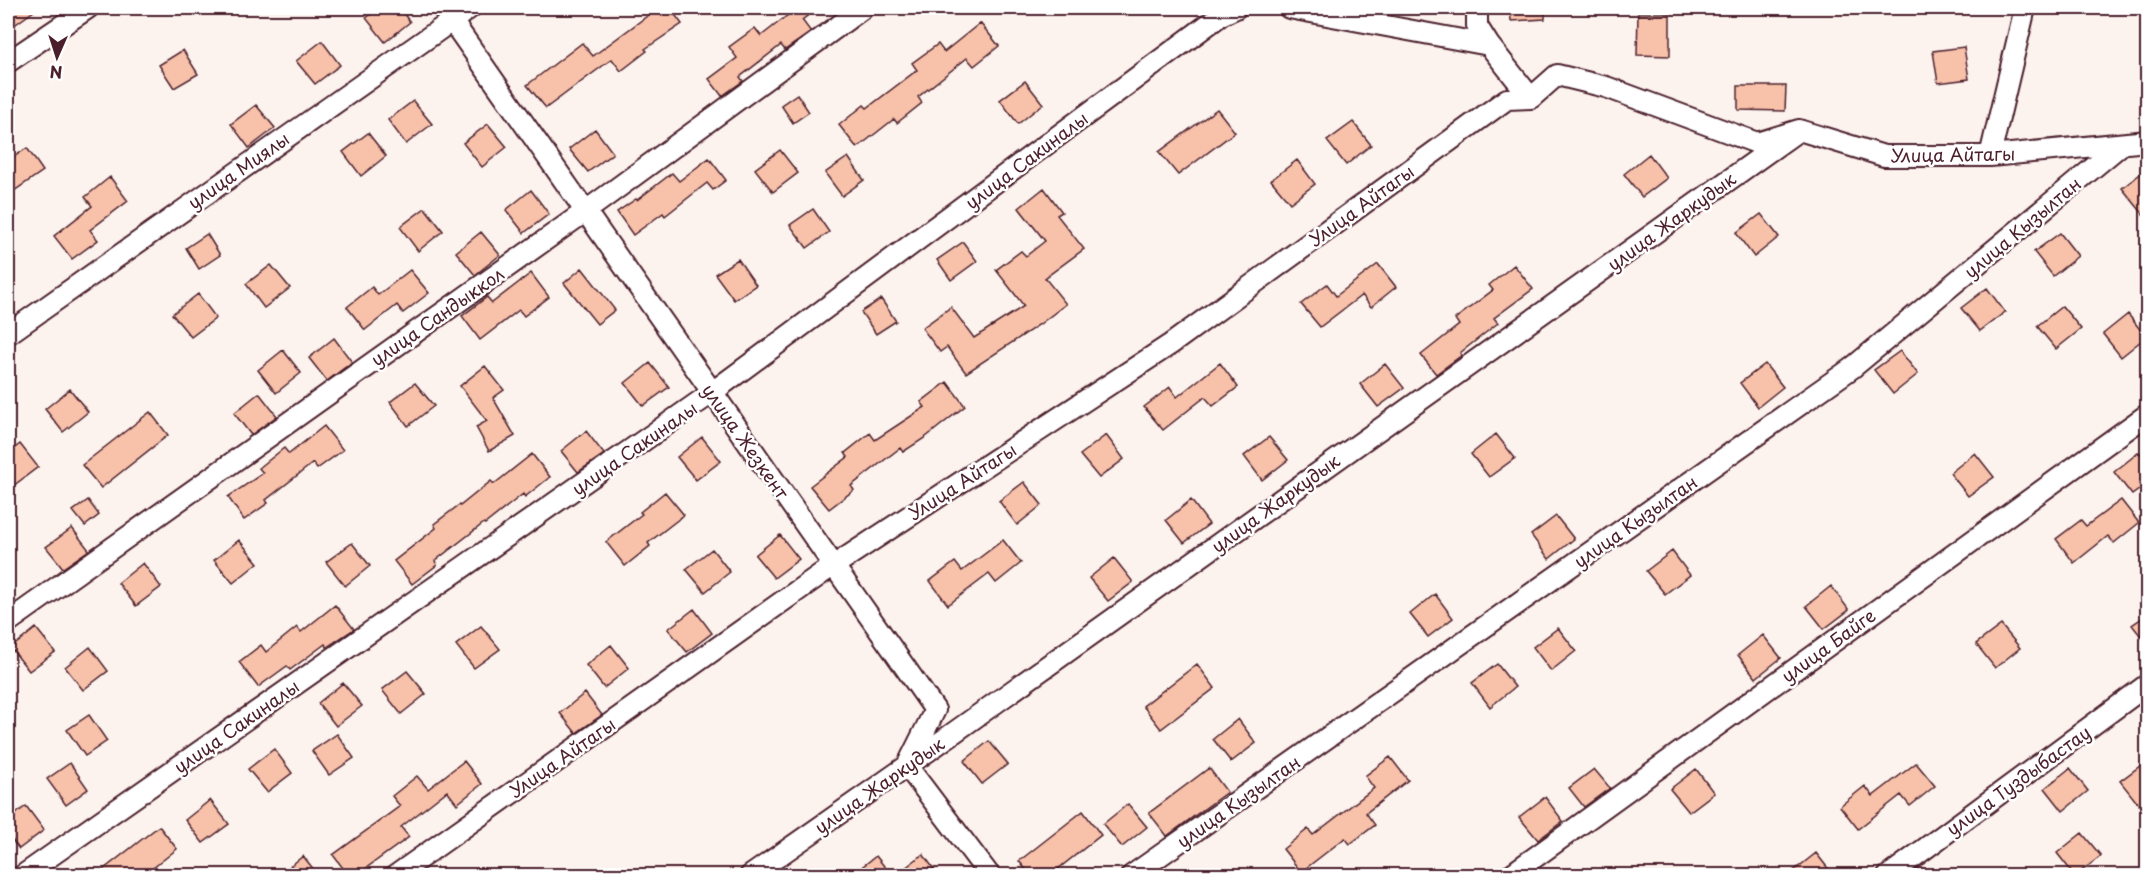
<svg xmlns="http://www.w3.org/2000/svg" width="2155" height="883" font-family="'Playpen Sans',sans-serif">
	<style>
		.building { fill: #f7c1aa; stroke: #4a1f2b; stroke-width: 1.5 }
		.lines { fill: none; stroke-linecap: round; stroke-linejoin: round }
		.minor-casing { stroke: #4a1f2b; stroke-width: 24 }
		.minor { stroke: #fff; stroke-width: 20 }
		.labels { text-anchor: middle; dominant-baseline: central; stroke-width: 5; stroke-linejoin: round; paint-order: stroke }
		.street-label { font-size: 18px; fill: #4a1f2b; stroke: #fff }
	</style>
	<rect width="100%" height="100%" fill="#fdf3ee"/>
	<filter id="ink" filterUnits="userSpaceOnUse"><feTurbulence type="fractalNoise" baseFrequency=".0167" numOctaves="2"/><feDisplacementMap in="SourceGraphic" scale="12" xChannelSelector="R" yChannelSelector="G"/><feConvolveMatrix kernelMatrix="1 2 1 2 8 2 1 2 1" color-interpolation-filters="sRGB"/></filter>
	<g filter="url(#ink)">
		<path class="building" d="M8,8H38L13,26L8,19Z
			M380,8H399L410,22L385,42L366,18Z
			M658,8H670L682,24L645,49L647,51L621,71L612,59L546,108L527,85L582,43L593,56Z
			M797,8H818L802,20L811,32L785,50L781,45L740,77L743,81L722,96L709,79L737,58L729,47L755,28L761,36Z
			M1510,8H1545V19L1511,21Z
			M1638,13H1670V56L1637,55Z
			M980,23L999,46L974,66L967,58L918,97L922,103L897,123L894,119L857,148L839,125L864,105L867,108L917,70L912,63L938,44L944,52Z
			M322,41L340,65L315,84L296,61Z
			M1964,47L1969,79L1938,83L1933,51Z
			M183,50L198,74L174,88L159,65Z
			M1025,81L1043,104L1018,124L1000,100Z
			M1738,86H1786L1785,111L1738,110Z
			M797,94L809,112L793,123L781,105Z
			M413,101L432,124L406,144L388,120Z
			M256,105L275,128L249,148L231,124Z
			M1217,109L1235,132L1178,175L1159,152Z
			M1353,122L1371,145L1346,165L1327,141Z
			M488,124L507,147L482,167L463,143Z
			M595,129L613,153L588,172L569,149Z
			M368,133L386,156L361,176L343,152Z
			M27,148L43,171L8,195V161Z
			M780,150L798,173L773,192L755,169Z
			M1649,154L1667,178L1642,197L1624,174Z
			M848,157L864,180L842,196L825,173Z
			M709,158L726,180L713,190L707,183L665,216L663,213L633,235L617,212L636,199L637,200L672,173L679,181Z
			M1297,160L1315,184L1290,203L1271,180Z
			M2148,168V220L2122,188Z
			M110,177L128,201L90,230L98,240L72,259L54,236L92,206L85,197Z
			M1044,188L1062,212L1057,215L1084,249L1045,278L1066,304L1040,324L966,373L947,347L940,352L922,328L951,307L974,338L1024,306L996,270L1021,251L1026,256L1045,241L1019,208Z
			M531,190L549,214L524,233L506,210Z
			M425,208L443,231L418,251L400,227Z
			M813,209L829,232L807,248L790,225Z
			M1761,214L1779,237L1754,257L1736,233Z
			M481,232L500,255L475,275L456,252Z
			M2060,233L2078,256L2053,276L2034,252Z
			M207,234L220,255L199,269L186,248Z
			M963,242L977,261L951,280L937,260Z
			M738,259L756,285L734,300L715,274Z
			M1378,264L1396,287L1371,307L1362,295L1320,327L1301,304L1327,284L1336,296Z
			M271,265L290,288L264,308L246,284Z
			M1514,265L1533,289L1494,318L1498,323L1460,353L1462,355L1436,374L1421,355L1459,325L1455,319L1493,290L1489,285Z
			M582,268L615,310L597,324L564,283Z
			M410,270L429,293L403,313L397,305L365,330L347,307L372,287L378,295Z
			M531,273L549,297L524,316L519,310L480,340L462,316L487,297L492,303Z
			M1987,288L2005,312L1980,331L1961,308Z
			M198,294L216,318L191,337L172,314Z
			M881,299L896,321L876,334L861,312Z
			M2062,306L2081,329L2056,349L2037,326Z
			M2128,314L2146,337L2121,357L2103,334Z
			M334,338L352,362L327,381L309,358Z
			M283,350L301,373L276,393L258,370Z
			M1900,351L1918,374L1893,394L1874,370Z
			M650,363L669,387L643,406L625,383Z
			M1220,363L1238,387L1213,406L1205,397L1163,430L1144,407L1170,387L1177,397Z
			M1385,364L1404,388L1378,407L1360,384Z
			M1765,364L1783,387L1758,407L1740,383Z
			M485,366L504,390L493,398L515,436L489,451L476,427L487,421L460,386Z
			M947,382L965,406L926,437L903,452L900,448L851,486L854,490L829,509L810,486L848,457L845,453L870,433L875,440L925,407L921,402Z
			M415,383L434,406L408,426L390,402Z
			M70,389L88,412L63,432L45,409Z
			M259,393L277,416L251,435L234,413Z
			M150,412L168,435L101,488L82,465Z
			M324,426L343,450L317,469L313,463L266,500L268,503L244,520L228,497L263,473L259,468L284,448L289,454Z
			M586,431L604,454L578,472L561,451Z
			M1496,434L1515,458L1489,477L1471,454Z
			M1106,435L1124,459L1099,478L1080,455Z
			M702,437L721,461L696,480L677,457Z
			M1269,437L1288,460L1262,480L1244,456Z
			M20,444L38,467L13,486L8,480V453Z
			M2139,452L2148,463V483L2132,495L2114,472Z
			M1975,453L1994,477L1968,496L1950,473Z
			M532,454L550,477L525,497L523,494L485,524L484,523L435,561L437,565L412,584L394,561L436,528L434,524L459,505L460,506L491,481L494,484Z
			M1024,482L1042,505L1017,525L999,501Z
			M665,492L684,515L648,543L650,546L625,566L606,542L642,514L640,512Z
			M88,500L99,515L85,526L73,511Z
			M1191,500L1209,524L1184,543L1166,520Z
			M2121,500L2139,523L2114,543L2108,536L2074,563L2056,539L2081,520L2086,526Z
			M1556,516L1574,539L1549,559L1531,535Z
			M72,528L89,550L63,568L46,547Z
			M780,535L799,559L774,578L755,555Z
			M239,540L258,563L233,583L214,560Z
			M1003,540L1021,563L996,583L989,574L948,605L930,581L955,562L962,571Z
			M352,543L370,566L345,586L326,562Z
			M712,549L730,572L705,592L686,569Z
			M1672,551L1690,575L1665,594L1646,571Z
			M1114,558L1133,582L1108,601L1089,578Z
			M143,563L161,587L136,606L118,583Z
			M1831,586L1849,610L1824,629L1806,606Z
			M1435,594L1453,618L1428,637L1410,614Z
			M335,605L354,629L327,647L325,644L290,670L287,666L258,687L239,662L261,645L266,652L297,627L301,632Z
			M694,609L712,633L687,652L668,629Z
			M2148,614V645L2132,625Z
			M2001,625L2020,648L1995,668L1976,644Z
			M481,626L500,649L474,668L456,645Z
			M36,628L55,652L29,671L11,648Z
			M1558,628L1576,651L1551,671L1533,647Z
			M1763,635L1781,658L1756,678L1738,655Z
			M611,645L629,668L604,688L586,665Z
			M90,647L108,671L83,690L65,667Z
			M1197,664L1215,688L1161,729L1143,706Z
			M1497,664L1515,687L1490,707L1472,683Z
			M407,671L426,694L401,714L382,690Z
			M343,683L362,706L336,726L318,703Z
			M585,693L602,715L576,733L560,713Z
			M89,715L107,741L85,756L67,730Z
			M1238,719L1256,743L1231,762L1213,739Z
			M337,734L354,758L329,775L312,751Z
			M989,741L1008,764L982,784L964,761Z
			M274,749L292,773L267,792L248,769Z
			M1390,757L1408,780L1366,813L1375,825L1350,844L1345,838L1301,872L1283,849L1308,829L1313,835L1374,788L1365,776Z
			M2148,760V798L2139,805L2120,781Z
			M464,761L482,784L457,804L447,791L401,827L409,837L355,876H349L333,855L400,806L392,796L417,776L428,789Z
			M70,763L88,789L66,805L47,779Z
			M1916,763L1935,786L1910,806L1901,795L1858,829L1840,806L1865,786L1873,796Z
			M1209,768L1227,792L1167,836L1149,813Z
			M2070,768L2088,791L2063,811L2045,788Z
			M1594,769L1610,788L1584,807L1569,788Z
			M1696,769L1714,793L1689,812L1670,789Z
			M1545,797L1563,821L1538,840L1519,817Z
			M210,800L229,824L203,843L185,820Z
			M1128,804L1147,827L1122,847L1103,824Z
			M26,806L44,830L19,849L8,835V820Z
			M1083,811L1101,835L1049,876H1031L1019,861Z
			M159,826L177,849L143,876H95Z
			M2082,833L2101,856L2075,876L2057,853Z
			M1816,853L1834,876H1787Z
			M923,854L939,876H895Z
			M303,856L319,876H278Z
			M876,856L892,876H850Z"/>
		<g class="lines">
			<defs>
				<path id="minor" d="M443,8L935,710L907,766L990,876
					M1289,8L1489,45
					M1477,8V26L1489,45L1531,98L1557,75L1606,87L1757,143L1799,130L1884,156H1990L2148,141
					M8,62L88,8
					M1990,156L2025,8
					M8,334L470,8
					M8,622L586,211L863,8
					M22,876L703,399L1221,15L1236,8
					M395,876L821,574L1171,344L1507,99L1531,98
					M750,876L907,766L1799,130
					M1131,876L1852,368L2122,144
					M1509,876L2148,414
					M1888,876L2148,684"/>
			</defs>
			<use href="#minor" class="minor-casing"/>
			<use href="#minor" class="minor"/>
		</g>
	</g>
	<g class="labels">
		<g class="street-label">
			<text transform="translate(1953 154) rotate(-1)">Улица Айтагы</text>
			<text transform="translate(1026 160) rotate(-37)">улица Сакиналы</text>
			<text transform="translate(238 170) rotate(-35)">улица Миялы</text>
			<text transform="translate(1361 205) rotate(-36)">Улица Айтагы</text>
			<text transform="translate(1671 221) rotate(-36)">улица Жаркудык</text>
			<text transform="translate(2022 227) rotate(-40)">улица Кызылтан</text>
			<text transform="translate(437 316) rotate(-35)">улица Сандыккол</text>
			<text transform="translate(746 441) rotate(55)">улица Жезкент</text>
			<text transform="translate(634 448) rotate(-35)">улица Сакиналы</text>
			<text transform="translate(962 481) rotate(-33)">Улица Айтагы</text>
			<text transform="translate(1275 503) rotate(-36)">улица Жаркудык</text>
			<text transform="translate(1635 521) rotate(-35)">улица Кызылтан</text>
			<text transform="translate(1828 645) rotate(-36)">улица Байге</text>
			<text transform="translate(236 726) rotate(-35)">улица Сакиналы</text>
			<text transform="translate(562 757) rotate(-35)">Улица Айтагы</text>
			<text transform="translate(2018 780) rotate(-36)">улица Туздыбастау</text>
			<text transform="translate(879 785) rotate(-35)">улица Жаркудык</text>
			<text transform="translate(1238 801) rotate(-35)">улица Кызылтан</text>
		</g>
	</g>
	<rect width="2155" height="883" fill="none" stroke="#fff" stroke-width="30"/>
	<rect x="15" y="15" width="2125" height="853" fill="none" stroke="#4a1f2b" stroke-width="2" filter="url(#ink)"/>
	<g transform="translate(57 57) rotate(183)" stroke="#ffffff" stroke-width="4.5" paint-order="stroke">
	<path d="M0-4.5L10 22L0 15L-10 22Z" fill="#4a1f2b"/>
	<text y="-9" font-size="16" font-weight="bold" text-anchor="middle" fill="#4a1f2b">N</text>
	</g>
</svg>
